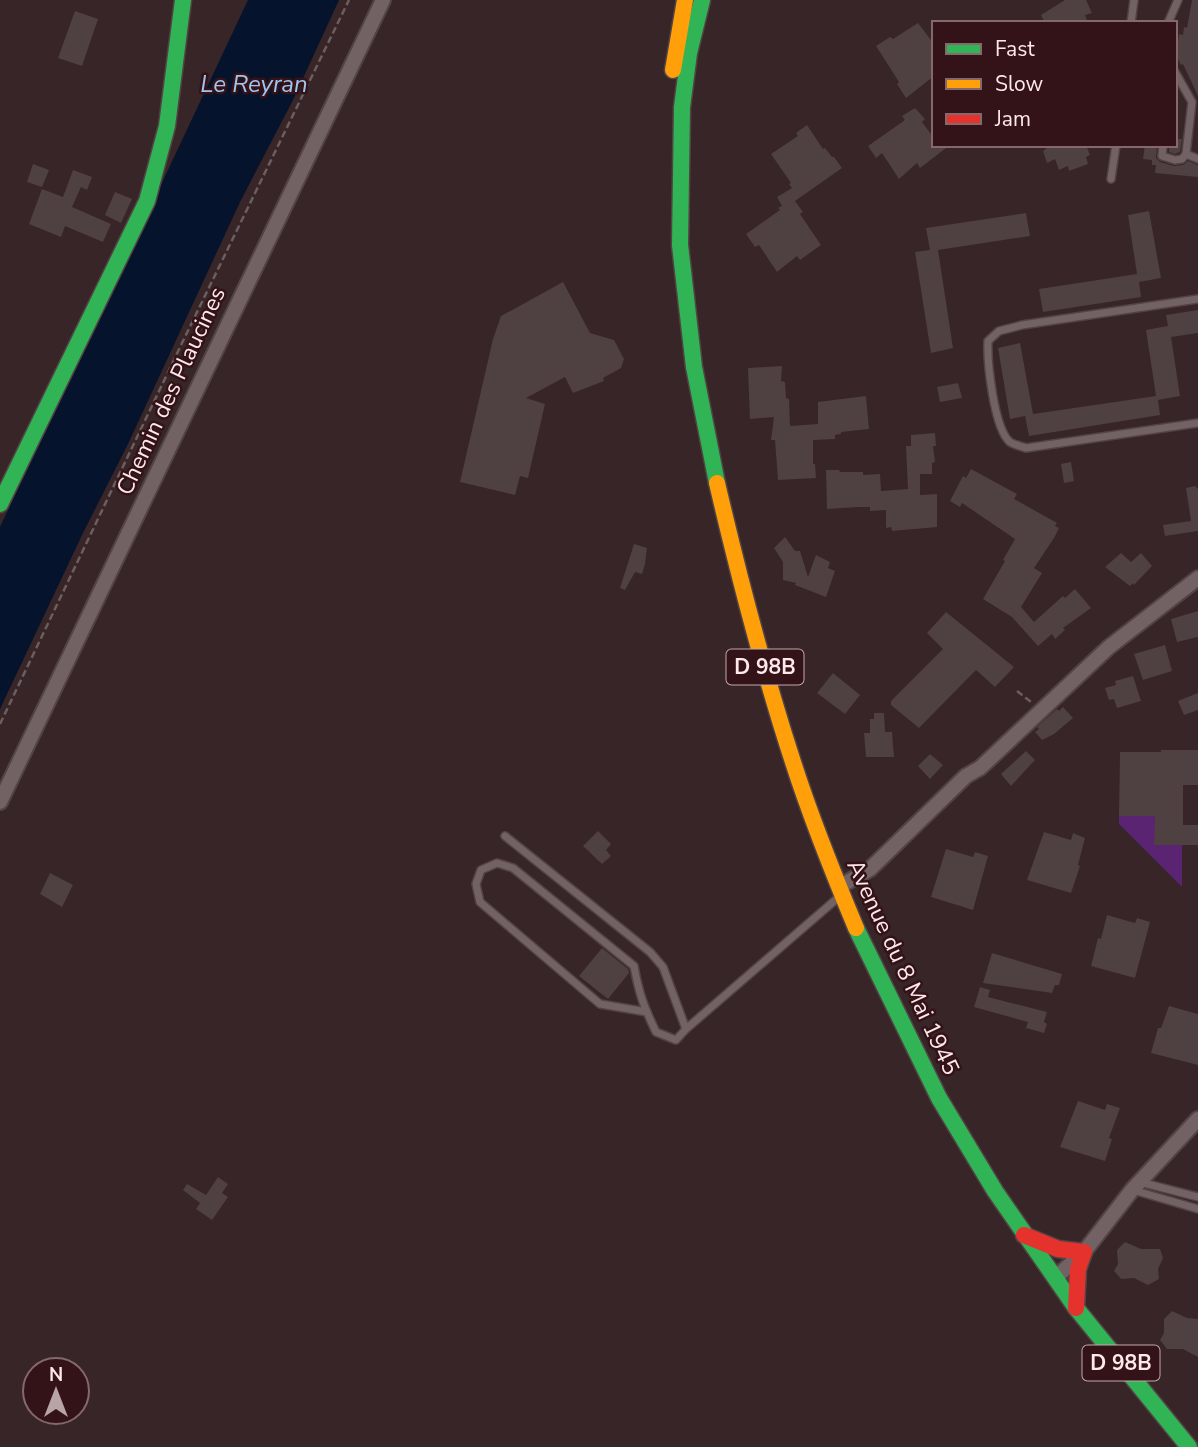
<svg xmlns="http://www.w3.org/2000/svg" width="1198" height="1447" font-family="'Nunito Sans',sans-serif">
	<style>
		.green { fill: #5b2473 }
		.water { fill: #05132c }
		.building { fill: #4f4041 }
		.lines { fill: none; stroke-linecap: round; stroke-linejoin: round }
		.lane-casing { stroke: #524345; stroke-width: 10 }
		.street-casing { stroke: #524345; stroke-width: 18 }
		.fast-casing { stroke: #524345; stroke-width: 19 }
		.slow-casing { stroke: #524345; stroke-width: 19 }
		.jam-casing { stroke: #524345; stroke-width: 19 }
		.path { stroke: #6c5e5f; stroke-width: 2.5; stroke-dasharray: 7 3.5; stroke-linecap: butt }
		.lane { stroke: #726263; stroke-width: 7 }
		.street { stroke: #726263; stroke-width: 14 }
		.fast { stroke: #30b455; stroke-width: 16 }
		.slow { stroke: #ff9f0a; stroke-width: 16 }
		.jam { stroke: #e5322d; stroke-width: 16 }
		.labels { text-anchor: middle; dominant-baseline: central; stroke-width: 5; stroke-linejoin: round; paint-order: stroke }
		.shield { fill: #341318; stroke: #c1a9ac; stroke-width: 2 }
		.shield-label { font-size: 21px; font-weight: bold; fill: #fde9eb }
		.street-label { font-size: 23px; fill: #fde9eb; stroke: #341318 }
		.water-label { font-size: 24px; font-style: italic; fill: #a0c5f1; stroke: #341318 }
	</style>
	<rect width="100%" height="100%" fill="#372527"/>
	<path class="green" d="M1119,816H1155V845H1182V887L1119,824Z"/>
	<path class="water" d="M248,0H339L293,100L240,202L128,444L82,535L0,709V527Z"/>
	<path class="building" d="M1065,0H1086L1092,13L1085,15L1088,23H1045L1041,15Z
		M1192,0H1198V96L1183,64L1181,65L1176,55L1179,34L1183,35L1184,27L1187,28Z
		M75,11L98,19L82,66L58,58Z
		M918,23L934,44V76L906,98L897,84L899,82L876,46L890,37L893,39Z
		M915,108L925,119L922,122L934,138V145H950L920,168L917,163L899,179L882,153L876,158L868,146L905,120L902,116Z
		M807,125L823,149L825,148L832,157H834L842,168L795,201L803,212L800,214L821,245L800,260L797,256L777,272L759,245L755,247L746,234L780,210L778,208L782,206L777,197L792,188L789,184L791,183L771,154L798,136L796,133Z
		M1175,139H1182L1180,152L1175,154L1169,152V145H1175Z
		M1044,145H1086L1090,155L1086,157L1088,164L1069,171L1068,166L1059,170L1055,159L1047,163L1043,151L1046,149Z
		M1145,145H1157L1156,158L1160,162L1174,166L1183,165L1188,161L1198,165V177L1155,173L1156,165H1152V160L1143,159Z
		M33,164L49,170L42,187L27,182Z
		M73,170L92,177L87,190L81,187L72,207L111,224L103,242L65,226L61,237L29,224L42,189L63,197Z
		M115,192L132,199L121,223L105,215Z
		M1149,211L1161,278L1139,282L1141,297L1043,312L1039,289L1137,274L1128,215Z
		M1026,213L1030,236L938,250L953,348L931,353L915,252L930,250L926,228Z
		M563,282L590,333L614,340L624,359L621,368L603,378L604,381L573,393L565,377L526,398L545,404L528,478L520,476L515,495L460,482L493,339L501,316Z
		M1198,310V333L1171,337L1180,396L1158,400L1160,415L1029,436L1025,416L1010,419L998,348L1020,343L1033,414L1156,396L1146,330L1168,326L1166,315Z
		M782,366L781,381L785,382L786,398L789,399L790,426L818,424V402L866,396L869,429L841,432V434L835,435V439L813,440V464H815L816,478L778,480L775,440H771L774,417L750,419L748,368Z
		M958,383L962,398L940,402L937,387Z
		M935,433L936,446H933L935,462L932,463V474H920V495L937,494V527L892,531L891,527L886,528V510L870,511V507H858L827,509L826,470H839L840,472H863V475L880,474L881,491L908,489L906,446H911V435Z
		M1071,462L1074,481L1064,483L1061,464Z
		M971,469L1017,494L1014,499L1057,523L1055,526L1059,528L1054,538L1034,568L1042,573L1021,607L1034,622L1063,596L1065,598L1075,589L1091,608L1063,628L1065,630L1055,639L1052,634L1038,646L1012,617L983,599L1005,561L1003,560L1015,539L962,503L960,507L950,501L963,476L966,478Z
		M1195,486L1198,489V531L1165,536L1163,525L1191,521L1186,488Z
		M785,537L795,551H800L808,577L816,555L830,562L828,568L835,571L826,597L795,585L796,583L783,580V562L774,548Z
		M634,544L647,548L645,564L642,574L635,572L625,590L620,588Z
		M1121,553L1131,562L1141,553L1152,566L1134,585L1133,583L1130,586L1105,567Z
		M1198,611V637L1177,642L1171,619Z
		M946,612L1014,667L995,687L976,670L919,728L891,705V701L943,649L927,633Z
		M1165,645L1172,671L1143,680L1134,654Z
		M833,673L860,695L845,714L817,693Z
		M1133,676L1141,701L1117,708L1114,699L1109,700L1105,688L1116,685L1115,681Z
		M1198,693V710L1184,715L1178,701Z
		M1063,707L1073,718L1054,734L1042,740L1035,732L1039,729L1037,727L1057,709L1059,711Z
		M874,713H884L885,732H892L894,757H866L864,733H870V719H874Z
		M1161,750H1198V785H1183V825H1198V845H1154L1155,816H1119L1120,752H1161Z
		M1026,751L1035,760L1011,786L1001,774Z
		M930,754L943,765L930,779L918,766Z
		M598,831L611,844L606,850L611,856L602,864L583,846Z
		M1044,832L1071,840L1073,833L1085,838L1078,865L1080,866L1071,893L1027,880Z
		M946,849L973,857L975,852L988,856L973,910L931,897Z
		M50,873L73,885L62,907L40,894Z
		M1107,915L1135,923L1137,918L1150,922L1135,978L1091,966L1098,938L1101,939Z
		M602,948L628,969L629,973L608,999L579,976Z
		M992,953L1062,974L1059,985H1055L1052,993L983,983Z
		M980,987L990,990L988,997L1047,1012L1044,1022L1047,1024L1044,1033L1026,1028L1028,1022L974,1007Z
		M1169,1006L1198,1014V1065L1151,1053L1158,1028H1161Z
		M1078,1101L1105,1110L1107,1104L1120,1108L1109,1138L1112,1139L1105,1161L1060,1147Z
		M218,1177L228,1184L222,1193L228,1197L212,1220L196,1209L200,1203L183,1190L187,1184L206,1195Z
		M1125,1242L1141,1249H1160L1163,1258L1158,1269L1159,1279L1148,1285L1134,1278L1121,1279L1114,1271L1118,1264L1117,1250Z
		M1172,1311L1187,1318L1198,1319V1357L1183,1349H1167L1160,1340L1164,1333V1319Z"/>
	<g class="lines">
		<defs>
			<path id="lane" d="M1131,23L1134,0
				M1168,23L1178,0
				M1163,145L1162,156L1175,160L1182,159L1186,154L1192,102L1175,72
				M1186,154L1198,159
				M1111,179L1116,145
				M1198,299L1022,325L999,331L988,341C987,362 994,429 1010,442C1014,445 1021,446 1026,448L1198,423
				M505,836L650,952L663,967L686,1029L840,896
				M647,1012L600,1004L480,902L476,884L481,870L497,863L513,868L634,966C639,994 644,1007 656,1032L676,1040L686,1029
				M1140,1182L1198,1197
				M1133,1190L1198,1209"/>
			<path id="street" d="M0,802L383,0
				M839,887L870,869L966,776L980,768L1109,647L1198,578
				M1055,1278L1084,1252L1132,1190L1198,1119"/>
			<path id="fast" d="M702,0L689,53L682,107L680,245L694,367L717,483
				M0,504L147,201L167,126L183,0
				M856,928L939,1098L995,1191L1076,1308L1189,1447"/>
			<path id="slow" d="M673,70L685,0
				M717,483C739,577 763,670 793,762C811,818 833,873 856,928"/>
			<path id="jam" d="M1024,1235L1058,1249L1084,1252L1078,1269L1076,1308"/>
		</defs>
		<use href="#lane" class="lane-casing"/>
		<use href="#street" class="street-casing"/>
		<use href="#fast" class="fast-casing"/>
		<use href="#slow" class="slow-casing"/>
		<use href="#jam" class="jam-casing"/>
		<path class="path" d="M1017,691L1031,702
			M0,724L182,343L349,0"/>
		<use href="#lane" class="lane"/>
		<use href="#street" class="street"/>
		<use href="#fast" class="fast"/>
		<use href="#slow" class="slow"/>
		<use href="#jam" class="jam"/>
	</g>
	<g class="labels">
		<g class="shield">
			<rect x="726.5" y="649.5" width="77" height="35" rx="5"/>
			<rect x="1082.5" y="1345.5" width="77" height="35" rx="5"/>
		</g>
		<g class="shield-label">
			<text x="765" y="667">D 98B</text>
			<text x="1121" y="1363">D 98B</text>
		</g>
		<g class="street-label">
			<text transform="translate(171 391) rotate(-65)">Chemin des Plaucines</text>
			<text transform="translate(903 967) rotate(65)">Avenue du 8 Mai 1945</text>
		</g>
		<g class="water-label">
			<text x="254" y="84">Le Reyran</text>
		</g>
	</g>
	<rect x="932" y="21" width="245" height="126" fill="#341318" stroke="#84696c" stroke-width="2"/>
	<rect x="946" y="44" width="35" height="10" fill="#30b455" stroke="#84696c" stroke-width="2"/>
	<text x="995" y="56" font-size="21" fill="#fde9eb">Fast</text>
	<rect x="946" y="79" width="35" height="10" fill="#ff9f0a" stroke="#84696c" stroke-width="2"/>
	<text x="995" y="91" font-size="21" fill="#fde9eb">Slow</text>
	<rect x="946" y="114" width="35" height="10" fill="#e5322d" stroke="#84696c" stroke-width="2"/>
	<text x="995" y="126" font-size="21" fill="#fde9eb">Jam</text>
	<g transform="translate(56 1391)"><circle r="33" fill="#341318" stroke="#84696c" stroke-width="2"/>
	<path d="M0-5L12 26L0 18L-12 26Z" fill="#b8a4a6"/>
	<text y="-10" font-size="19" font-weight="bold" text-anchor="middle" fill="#fde9eb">N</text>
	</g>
</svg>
